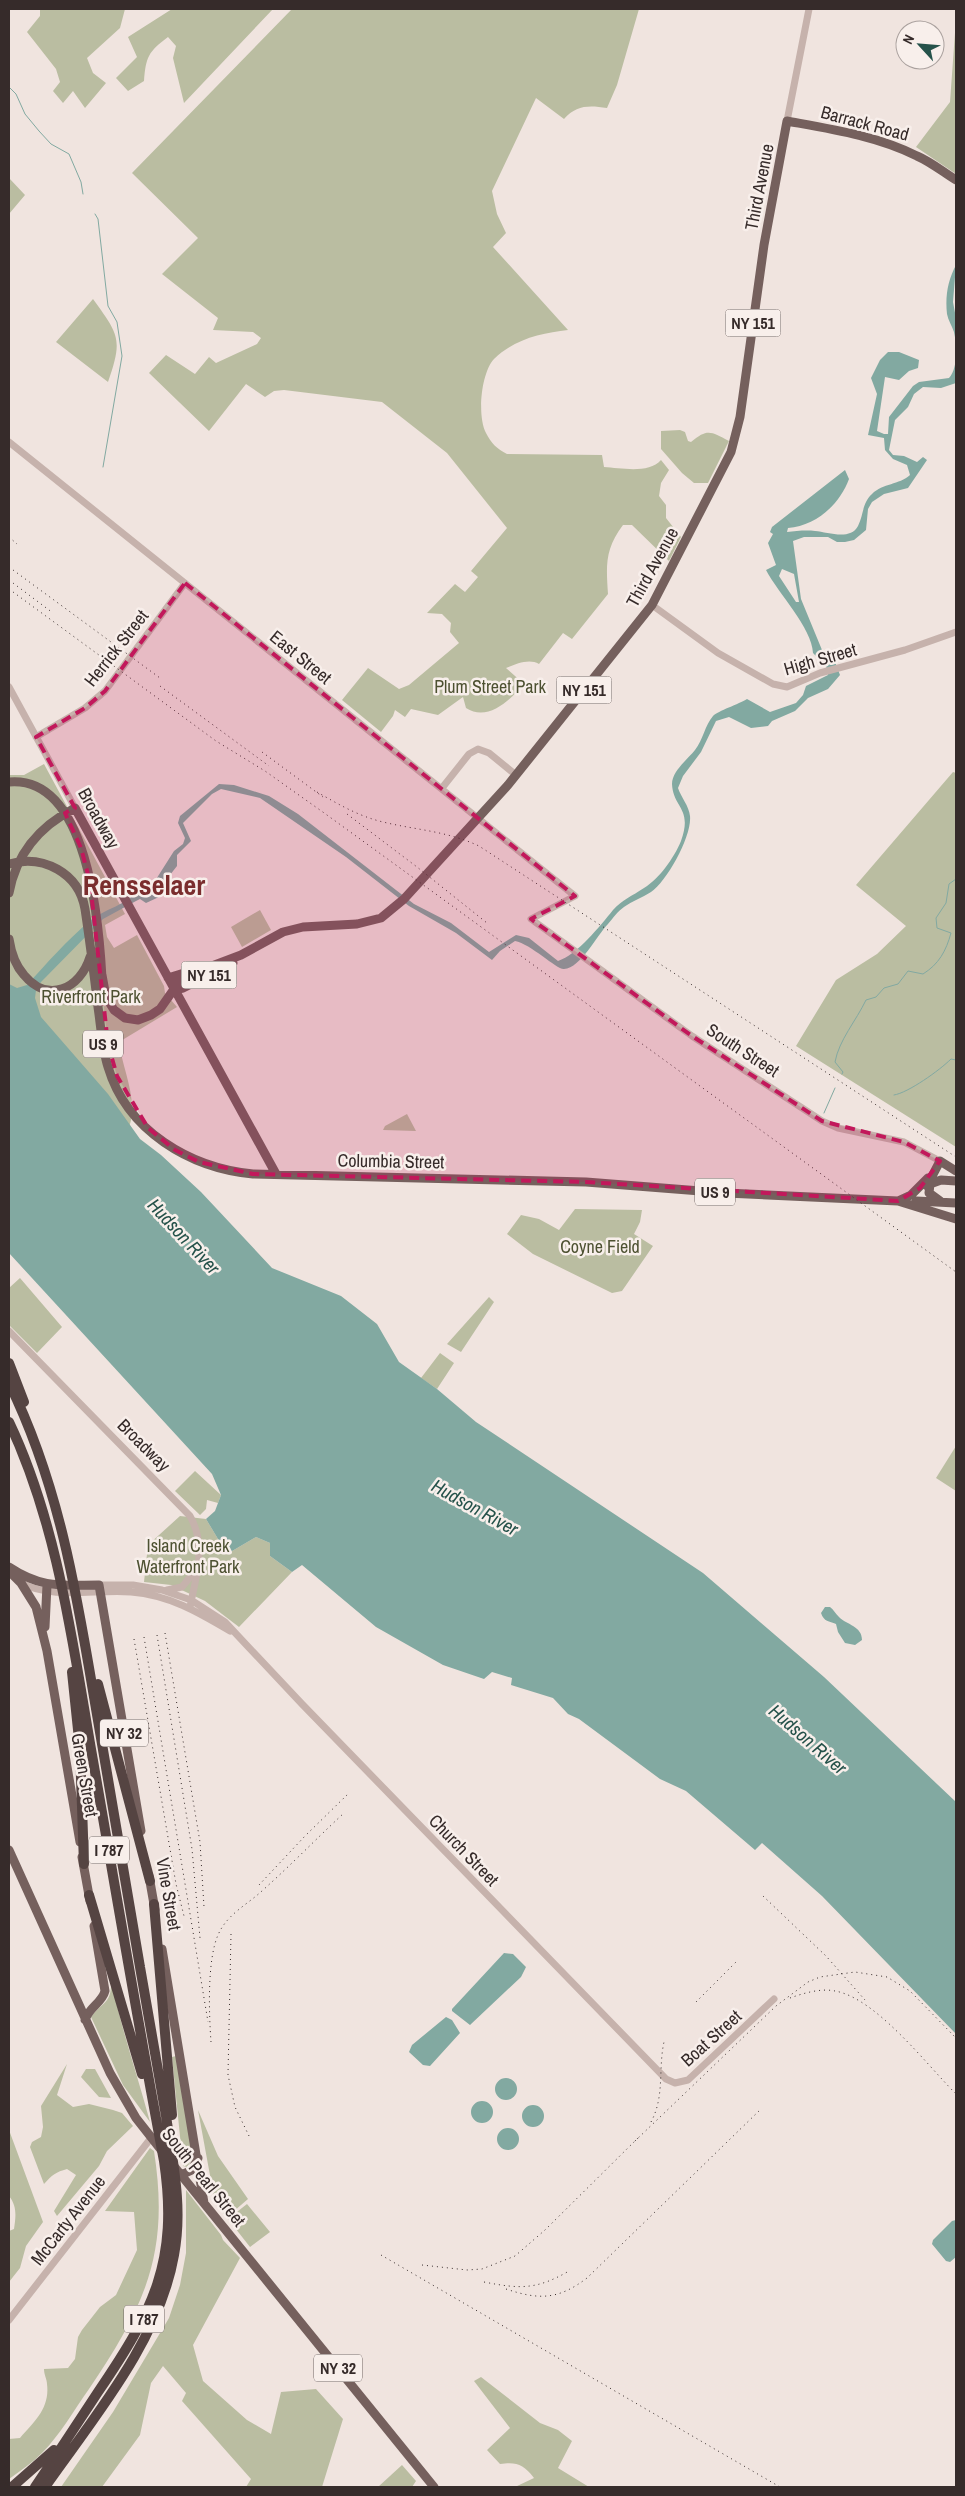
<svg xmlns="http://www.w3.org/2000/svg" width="965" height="2496" font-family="'Archivo Narrow',sans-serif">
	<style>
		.green { fill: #babda1 }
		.water { fill: #82a9a1; fill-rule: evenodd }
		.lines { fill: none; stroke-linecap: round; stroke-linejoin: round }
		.stream { stroke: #82a9a1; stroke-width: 1 }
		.minor { stroke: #c6b2ac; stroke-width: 7 }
		.major { stroke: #75605d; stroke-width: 9 }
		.highway { stroke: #554442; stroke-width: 10 }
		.rail { stroke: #362b2a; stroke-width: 1; stroke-dasharray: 1 4; stroke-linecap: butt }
		.marked { fill: #c2185b; fill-opacity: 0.2; stroke: #c2185b; stroke-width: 4; stroke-dasharray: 10 6; stroke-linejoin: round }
		.labels { text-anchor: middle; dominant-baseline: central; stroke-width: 5; stroke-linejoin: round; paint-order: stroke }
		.shield { fill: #f8efeb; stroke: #706664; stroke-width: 1 }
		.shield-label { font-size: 16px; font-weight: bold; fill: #362b2a }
		.street-label { font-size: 18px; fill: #362b2a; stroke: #f8efeb }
		.park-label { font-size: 18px; fill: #4d5131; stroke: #f8efeb }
		.water-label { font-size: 19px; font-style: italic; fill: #25524a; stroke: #f8efeb }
		.town-label { font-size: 28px; font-weight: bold; fill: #7a2d2d; stroke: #f8efeb }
	</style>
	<rect width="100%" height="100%" fill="#f0e4df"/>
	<path class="green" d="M40,9H125L120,28L87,58L93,73L106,83L85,108L73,91L63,103L53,91L60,82L56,69L27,32L40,16Z
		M172,9H273L184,103L173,58L176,46L168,37C148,52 146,57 144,81L128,91L116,78L137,57L128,37Z
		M292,9H639L617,85L607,108C589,105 576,105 564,119L536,98L492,191L497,214L506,233L493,247L568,330C542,333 514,339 494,359C481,373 477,416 486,433C491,443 497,449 507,454L602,455L604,467C621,468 649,474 661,460L669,470L661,483L659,496L666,505V518L681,537L669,561L632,525H623C605,549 606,565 608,594L572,639L563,633L539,664C529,658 516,664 506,668L524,684C510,700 488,722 466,708L463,697L438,715L411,709L405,717L395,710L393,716L381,732L342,700L368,668L399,689L409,685L459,643L450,632L451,623L442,614L427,613L455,584L465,592L478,577L471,571L507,528L447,453L382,402L284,390L274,391L265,397L246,384L209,431L149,373L166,355L195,374L209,357L216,363L257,344L261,338L253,332L213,330L218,318L162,274L198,238L132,173Z
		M956,19V174L916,147L950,102Z
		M9,178L25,195L9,214Z
		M93,299C119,335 123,339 108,382L56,342Z
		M680,430L685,432L688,441L691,442C708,428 711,432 729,441L708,483H694L682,473L661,449V431Z
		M44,764L125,914L105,925L107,937L114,948L137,935L164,986L165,993L177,1007L119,1042C122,1067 136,1094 131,1120C130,1126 126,1133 123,1138L9,987V775H24Z
		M953,772L956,773V1147L796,1046L836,980L877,954L906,926L856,885Z
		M260,910L271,930L242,947L231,927Z
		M407,1114L416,1131L383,1130L385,1126Z
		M575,1209L642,1210L640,1222L634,1234L653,1246L622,1291L612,1293L533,1254L507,1234L521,1215L539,1219L559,1230Z
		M20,1278L62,1327L37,1353L9,1325V1288Z
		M489,1297L494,1302L461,1352L447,1344Z
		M440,1353L454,1363L437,1389L421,1378Z
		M956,1446V1491L936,1478Z
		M195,1471L221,1495L218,1503L207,1500L206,1509L200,1515L175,1491Z
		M180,1516L206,1519L227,1554L256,1537L270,1543V1556L292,1572L239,1627L205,1601L171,1585L144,1582L148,1545Z
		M111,1979C121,2028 137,2074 150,2122L123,2085L91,2017C104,2000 112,2004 111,1979Z
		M176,2056L195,2156L187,2167L183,2166L172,2057Z
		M67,2064L57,2095L73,2107L89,2104L113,2110L122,2113L133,2126L107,2151L99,2166L57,2216L54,2211L76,2175L67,2169C56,2172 52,2175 44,2184L30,2147L32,2142L41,2137L43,2127L41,2106Z
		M86,2069H95L111,2098L99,2097L81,2077Z
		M198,2110L218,2156L248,2199L227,2217L219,2209L214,2197Z
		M9,2130L43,2222L26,2246L20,2268L9,2282V2231L14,2229C16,2216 17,2206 9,2196Z
		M150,2148L154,2151C170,2253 145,2306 89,2389C74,2410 60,2435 42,2453C32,2463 20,2471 9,2479V2439L20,2438C35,2421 50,2408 47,2384C47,2379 44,2375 44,2369L68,2368L75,2359L78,2337L82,2330L100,2307L116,2295L137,2250L134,2212L105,2211Z
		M186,2190L221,2235L223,2240L240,2258L193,2345L203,2381L247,2420L271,2434L281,2392L316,2389L343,2419L322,2487H246L251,2479L182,2401L186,2393L163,2366L151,2383L140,2435L102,2487H61L113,2412L169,2318L180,2285L186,2253Z
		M247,2204L270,2232L250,2247L228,2219Z
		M481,2377L540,2423L558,2430L572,2441L558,2468L589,2487H515L534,2478C523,2464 517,2462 500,2464L487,2450L510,2428L474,2381Z
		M402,2465L416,2481L412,2487H378Z"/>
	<path class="water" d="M956,265L953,302L956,318V383L941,388L923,387L914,394L908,407L895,420L889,450L893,455L904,456L917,462L923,457L927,460L908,488L884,494L872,502L868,509L866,530L854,540L845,542H837L828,537H804L793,541L801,599L822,650L828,658L835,662L840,675L828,689L808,698L795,711L772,721L768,726L751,728L729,717L716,721L701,752L683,776L678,788C681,797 689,806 690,816C692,836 667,881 651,892C642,898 632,901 624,907C618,911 613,918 608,924C597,935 581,968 564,969C557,970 531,944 515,941L500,951L492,960L456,933L409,906L346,857L260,798L221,789L212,794L183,823L191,841L177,855V866L166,880V885L159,897L146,903L140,899L136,901L103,919L41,982L36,990L35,998L41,1017L108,1094L140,1139L161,1155L201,1192L272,1268L341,1296L377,1324L399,1362L437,1389L476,1422L703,1573L824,1677L956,1802V2034L822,1896L762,1843L755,1850L686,1791L660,1779L579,1719L568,1714L553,1698L511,1685L512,1678L492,1672L484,1679L443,1665L376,1627L302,1565L292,1572L270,1556V1543L256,1537L227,1554L206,1519L215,1511L221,1495L212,1474L9,1253V984L17,988L27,985C47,963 67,940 90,921C104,909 127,905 138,890L145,893L148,892L174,851L183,844L185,838L178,823L180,816L219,784L234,785L269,796L298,814L414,904L451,923L489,952L516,935L529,938L558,961C577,955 600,926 613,910C622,900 632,896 644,888C659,879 674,858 681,841C693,808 673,808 672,784C672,771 688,759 695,750C703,740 705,725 713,716C718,711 739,704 747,699L770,712L796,703L803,695L806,686L828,675L826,666L813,653C812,628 778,593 766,570L776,565L768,543L773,534L770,532L772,527L845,470L849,479C840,504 816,526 788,528L787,532C796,531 806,530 815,531C828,532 850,541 858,526C864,514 862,503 872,494C883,483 899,485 910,475L907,465L893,459L885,450L884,438L868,435L877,394L871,378L880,360L888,352H899L919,360L918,368L909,371L899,380L885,377L877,431L884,434H888L889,417L913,386L919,382L949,378C958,368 957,346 954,332C952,326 948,320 947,314C945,296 948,280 956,265ZM782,569L794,574L799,602H796L779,576Z
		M825,1607H830C834,1610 835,1613 839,1617C847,1625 862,1626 862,1640L855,1645L845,1643L838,1632L836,1624C829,1621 824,1622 821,1613Z
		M504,1953L513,1954L526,1967L521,1977L470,2025L452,2011V2009Z
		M446,2017L452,2020L460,2033L430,2066L423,2065L409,2052L412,2045Z
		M495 2089a11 11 0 1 1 22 0a11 11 0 1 1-22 0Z
		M471 2112a11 11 0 1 1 22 0a11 11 0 1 1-22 0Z
		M522 2116a11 11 0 1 1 22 0a11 11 0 1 1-22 0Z
		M497 2139a11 11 0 1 1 22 0a11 11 0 1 1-22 0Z
		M956,2220V2257L950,2262L946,2261L932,2244L933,2240L952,2221Z"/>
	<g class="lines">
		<path class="stream" d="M9,87L16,94L25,114L39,131L51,144L69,154L81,182L83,194
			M95,214L98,219L108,306L117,322L122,356L103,467
			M842,1074L843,1072L835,1062C839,1040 856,1021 866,1000L876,997L884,988L898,984L908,971L923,974C939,964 946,951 951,933L937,928L936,918L946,903L949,884L956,879
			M894,1095C908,1093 940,1070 951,1059L956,1060
			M824,1113L835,1088"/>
		<path class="minor" d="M787,121L809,9
			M9,442L575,896L531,919L692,1036L822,1121L838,1128L904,1142L940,1161
			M652,605L718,653L773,684L787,687L820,673L905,650L956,632
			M9,687L75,808
			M36,737L85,708L105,691L185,583
			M442,788L469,754L478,749L489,753L516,775
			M9,1331L190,1516C207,1546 196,1576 190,1607
			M21,1583C53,1600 96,1589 131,1592C169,1595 198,1612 230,1631
			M99,1585H133L162,1590L191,1600L225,1622L302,1704L666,2079L675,2083L688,2080L774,1999
			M167,1590L182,1587L195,1571
			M9,2320L151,2138"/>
		<path class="major" d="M9,782C88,775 99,923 102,978
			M9,864C43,854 79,873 85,909C90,942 94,974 98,1007C101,1027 102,1048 108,1067C127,1131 190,1168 253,1174L586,1182L726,1193L898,1201L956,1219
			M9,893C16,854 40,826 75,808L276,1174
			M9,939C11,952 15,965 24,975C48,1004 80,989 90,957
			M102,975L106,997L114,1010L125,1018L138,1020L151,1015L160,1009L179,982L204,969L241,955L283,932L303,927L357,924L381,918L404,899L508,785L652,605L731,452L740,417L764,245L787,121C831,129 877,136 917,156C931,162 943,172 956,180
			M168,978L197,969
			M174,990L183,988L233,963
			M927,1186L940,1161L956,1171
			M898,1201L911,1195L928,1178
			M916,1201L956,1203
			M940,1201L929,1193L930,1184L941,1180L956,1181
			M9,1567C42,1589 62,1585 99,1585L141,1831
			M12,1574L21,1583L36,1607L47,1651L80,1842
			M45,1627L47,1585
			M9,1850L110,2073L136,2118L162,2151
			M82,1857L90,1901
			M149,1876L155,1910
			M162,1949L204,2203
			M85,2020C89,2007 102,2003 105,1991L94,1926
			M173,2165L434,2487
			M181,2175L192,2170L198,2158"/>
		<path class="highway" d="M9,1363L24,1402
			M9,1383C58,1482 76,1589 94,1697C110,1787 125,1877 140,1967C149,2017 157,2066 166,2116C173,2163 183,2208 174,2255C159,2341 94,2417 45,2487
			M9,1422C57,1523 72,1639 91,1749C115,1886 138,2024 164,2161C179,2262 153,2311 98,2392C77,2424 56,2456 35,2487
			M72,1672L80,1749L84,1864
			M98,1684L150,1881
			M89,1895L142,2074
			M154,1904L172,2115
			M12,2487L54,2450"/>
		<path class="rail" d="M9,537L17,544
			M9,547L13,550
			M9,567L160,678
			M9,580L53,613
			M9,589L216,741L265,771L327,815L956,1272
			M160,686L269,766
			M262,752L323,797
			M317,792C338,804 358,816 383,822C416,830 447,831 479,846L956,1157
			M347,814L417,867L487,923
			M165,1633L200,1842L204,1907
			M157,1635L192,1849L200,1938
			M144,1637L208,2022
			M134,1639L176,1884L184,1916
			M259,1885L305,1836L348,1794
			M763,1896L826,1956L865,2000
			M231,1934L228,2075L235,2107L250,2138
			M790,1998C804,1993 821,1988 835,1991C876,1998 927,2065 956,2094
			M696,2002L738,1960
			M211,2042C209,2014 207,1960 218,1935C227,1914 247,1905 263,1890C291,1865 317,1838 344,1813
			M651,2122C665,2096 658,2069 664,2042
			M635,2141L776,2006L808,1982L820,1977L855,1972L887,1977L910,1991L956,2038
			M381,2255L780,2487
			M422,2265L467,2270L482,2269L515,2256L545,2230L640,2136
			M484,2282C520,2289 536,2290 569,2271
			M506,2289C539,2300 558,2300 587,2278L761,2109"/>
	</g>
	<path class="marked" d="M185,583L575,896L531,919L692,1036L822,1121L904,1142L940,1161L920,1188L898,1201L586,1182L253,1174L199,1162L175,1150L148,1128L117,1076L108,1044L90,882L81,848L65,813L75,808L36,737L85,708L105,691Z"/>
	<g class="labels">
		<g class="shield">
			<rect x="725.5" y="309.5" width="55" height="27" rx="4"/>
			<rect x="556.5" y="676.5" width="55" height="27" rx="4"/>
			<rect x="181.5" y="961.5" width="55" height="27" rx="4"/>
			<rect x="83" y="1030.5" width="40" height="27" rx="4"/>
			<rect x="695" y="1178.5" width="40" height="27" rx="4"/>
			<rect x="100" y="1719.5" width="48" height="27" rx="4"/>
			<rect x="89" y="1836.5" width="40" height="27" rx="4"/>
			<rect x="124" y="2305.5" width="40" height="27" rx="4"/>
			<rect x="314" y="2354.5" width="48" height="27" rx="4"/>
		</g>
		<g class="shield-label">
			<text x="753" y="323">NY 151</text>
			<text x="584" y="690">NY 151</text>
			<text x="209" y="975">NY 151</text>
			<text x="103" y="1044">US 9</text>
			<text x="715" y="1192">US 9</text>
			<text x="124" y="1733">NY 32</text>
			<text x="109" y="1850">I 787</text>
			<text x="144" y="2319">I 787</text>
			<text x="338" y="2368">NY 32</text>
		</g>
		<g class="street-label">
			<text transform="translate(865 123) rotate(15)">Barrack Road</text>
			<text transform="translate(759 187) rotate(-79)">Third Avenue</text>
			<text transform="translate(652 567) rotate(-61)">Third Avenue</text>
			<text transform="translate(116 648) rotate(-52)">Herrick Street</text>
			<text transform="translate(301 657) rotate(39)">East Street</text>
			<text transform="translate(820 659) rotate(-16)">High Street</text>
			<text transform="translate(99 818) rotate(61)">Broadway</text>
			<text transform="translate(743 1050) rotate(33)">South Street</text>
			<text transform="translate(391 1161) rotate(1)">Columbia Street</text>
			<text transform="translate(144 1445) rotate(45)">Broadway</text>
			<text transform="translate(85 1775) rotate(80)">Green Street</text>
			<text transform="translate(464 1850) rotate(46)">Church Street</text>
			<text transform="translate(169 1894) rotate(80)">Vine Street</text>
			<text transform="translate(711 2038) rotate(-42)">Boat Street</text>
			<text transform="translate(204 2177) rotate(51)">South Pearl Street</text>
			<text transform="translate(68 2220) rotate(-52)">McCarty Avenue</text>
		</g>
		<g class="park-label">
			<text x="490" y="686">Plum Street Park</text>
			<text x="91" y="996">Riverfront Park</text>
			<text x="600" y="1246">Coyne Field</text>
			<text x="188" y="1545">Island Creek<tspan x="188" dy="21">Waterfront Park</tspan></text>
		</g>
		<g class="water-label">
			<text transform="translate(184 1236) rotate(47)">Hudson River</text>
			<text transform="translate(475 1507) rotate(29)">Hudson River</text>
			<text transform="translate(808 1739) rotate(41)">Hudson River</text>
		</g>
		<g class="town-label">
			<text x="144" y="885">Rensselaer</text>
		</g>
	</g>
	<rect width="965" height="2496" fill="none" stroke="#362b2a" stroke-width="20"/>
	<g transform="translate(920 45) rotate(296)"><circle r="24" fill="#f8efeb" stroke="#aaa19e"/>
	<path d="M0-4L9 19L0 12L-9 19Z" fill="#25524a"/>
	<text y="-8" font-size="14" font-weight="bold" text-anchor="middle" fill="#362b2a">N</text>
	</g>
</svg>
